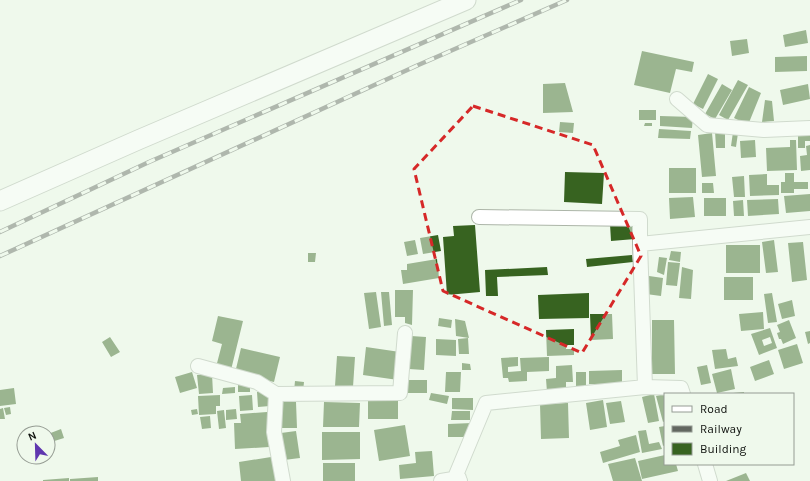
<svg xmlns="http://www.w3.org/2000/svg" width="810" height="481" font-family="Karla,sans-serif">
	<style>
		.building { fill: #376320; fill-rule: evenodd }
		.lines { fill: none; stroke-linecap: round; stroke-linejoin: round }
		.street-casing { stroke: #acb5a8; stroke-width: 16 }
		.secondary-casing { stroke: #acb5a8; stroke-width: 21 }
		.street { stroke: #fff; stroke-width: 14 }
		.secondary { stroke: #fff; stroke-width: 19 }
		.rail-casing { stroke: #626760; stroke-width: 4.5 }
		.rail { stroke: #eff9ec; stroke-width: 3; stroke-dasharray: 9; stroke-linecap: butt }
		.marked { fill: none; stroke: #d62828; stroke-width: 3; stroke-dasharray: 8 5; stroke-linejoin: round }
	</style>
	<rect width="100%" height="100%" fill="#eff9ec"/>
	<path class="building" d="M806,30L808,43L785,47L783,35Z
		M747,39L749,53L732,56L730,41Z
		M642,51L694,62L692,72L676,69L670,93L634,85Z
		M807,56V71L775,72V57Z
		M708,74L718,79L703,109L693,104Z
		M738,80L748,85L728,120L719,115Z
		M565,83L573,112L543,113V84Z
		M722,84L732,90L715,119L705,114Z
		M808,84L810,99L783,105L780,90Z
		M749,87L761,93L748,125L734,118Z
		M765,100L772,101L774,121L762,122Z
		M639,110H656V120H639Z
		M660,116L693,117L692,128L660,126Z
		M560,122L574,123L573,133L559,132Z
		M645,123H652V126H644Z
		M659,129L691,131L690,139L658,138Z
		M725,130V148H716L715,131Z
		M733,132L738,133L736,147L731,146Z
		M798,132H810V141H805V148H798Z
		M712,133L716,176L702,177L698,135Z
		M755,140L756,157L741,158L740,141Z
		M790,140H796L797,170L767,171L766,148L790,147Z
		M810,145V170L801,171L800,156L807,155L806,146Z
		M669,168H696V193H669Z
		M565,172L604,173L602,204L564,202Z
		M785,173H794V182H808V189H794V193H781V182H785Z
		M767,174V185H779V195L750,196L749,175Z
		M744,176L745,197H734L732,177Z
		M702,183H713L714,193H702Z
		M810,194V211L786,213L784,196Z
		M693,197L695,217L670,219L669,198Z
		M704,198H726V216H704Z
		M778,199L779,214L748,216L747,200Z
		M743,200L744,216H734L733,201Z
		M634,223L635,239L611,241L610,224Z
		M475,225L480,292L447,295L443,237L454,236L453,226Z
		M438,235L441,251L423,254L420,238Z
		M415,240L418,254L407,256L404,242Z
		M774,240L778,272L766,273L762,242Z
		M803,242L807,280L792,282L788,243Z
		M726,245H760V273H726Z
		M671,251L681,252L680,262L669,260Z
		M308,253H316L315,262H308Z
		M632,255L633,262L587,267L586,259Z
		M659,257L667,258L664,275L657,272Z
		M437,259L439,278L403,284L401,270H407V264Z
		M668,262L680,263L677,286L666,285Z
		M547,267L548,275L497,277L498,296H486L485,270Z
		M682,267L693,270L691,299L679,298Z
		M649,276L663,278L661,296L646,294Z
		M724,277H753V300H724Z
		M395,290H413L412,325L405,323V317H395Z
		M376,292L381,327L369,329L364,293Z
		M381,292H389L392,325L384,326Z
		M589,293V318L539,319L538,295Z
		M772,293L777,322L768,323L764,294Z
		M792,300L795,316L782,319L778,304Z
		M763,312L764,329L741,331L739,314Z
		M590,314H612L613,339L591,340Z
		M218,316L243,321L231,370L216,367L222,344L212,341Z
		M439,318L452,320L451,328L438,326Z
		M455,319L465,321L469,338L456,336Z
		M652,320H674L675,374H652Z
		M789,320L796,338L783,344L781,339H779L777,333L780,332L777,325Z
		M770,328L777,348L759,355L751,334ZM770,337L772,343L764,346L762,340Z
		M574,329V345H566V349H574V355L547,356L546,330Z
		M810,331V343L808,344L805,332Z
		M411,336L426,337L424,370L409,369Z
		M110,337L120,352L111,357L102,342Z
		M468,338L469,354H459L458,339Z
		M436,339L456,340V356L436,355Z
		M797,344L803,363L784,369L778,350Z
		M366,347L400,352L398,380L363,375Z
		M241,348L280,357L274,382L235,373Z
		M726,349L728,359L736,357L738,366L715,369L712,350Z
		M337,356L355,357L353,387L335,386Z
		M518,357V366L508,367V372L521,371L520,358L549,357V371L527,372V381L509,382L508,378H503L501,358Z
		M769,360L774,374L755,381L750,367Z
		M462,363L470,364L471,370H462Z
		M572,365L573,382H566V390L547,392L546,379L556,378V366Z
		M707,365L711,383L701,385L697,367Z
		M731,369L735,389L717,393L712,374Z
		M622,370V384H589V371Z
		M192,372L197,388L180,393L175,377Z
		M446,372H461L460,392H445Z
		M576,372H586V386H576Z
		M212,374L213,393L199,394L197,375Z
		M408,380H427V393H408Z
		M295,381L304,382L303,392L294,391Z
		M238,385H250V392H238Z
		M235,387V393L222,394L223,388Z
		M14,388L16,404L0,406V390Z
		M257,392H269L270,406L258,407Z
		M744,392V394H733V393Z
		M431,393L449,396L447,404L429,400Z
		M654,394L659,421L648,423L642,397Z
		M665,394V421L663,422L656,396Z
		M220,395V406H216V414L199,415L198,396Z
		M252,395L253,410L240,411L239,396Z
		M368,397H398V419H368Z
		M452,398H473V410L452,409Z
		M603,400L607,427L590,430L586,403Z
		M621,401L625,422L610,424L606,403Z
		M279,402H296L297,428H280Z
		M324,402L360,403L359,427H323Z
		M568,403L569,438L541,439L540,404Z
		M10,407L11,414L6,415L4,408Z
		M3,408L5,419H0V409Z
		M197,409L198,414L192,415L191,410Z
		M236,409L237,419L226,420V410Z
		M224,410L226,428L219,429L217,411Z
		M452,411H470V420H451Z
		M267,412L269,447L235,449L234,423H241L240,414Z
		M210,416L211,428L202,429L200,417Z
		M472,423V437H448V424Z
		M405,425L410,456L379,461L374,430Z
		M665,426V445L663,446L659,427Z
		M61,429L64,438L48,443V434Z
		M646,430L649,444L659,442L662,449L642,453L638,431Z
		M296,431L300,458L284,460L281,433Z
		M322,432H360V459L322,460Z
		M636,435L640,452L603,463L600,452L620,446L618,440Z
		M432,451L434,476L400,479L399,465L416,463L415,452Z
		M665,455V464H676L678,471L642,479L638,461Z
		M271,457L277,481H241L239,462Z
		M635,458L642,481H613L608,464Z
		M323,463H355V481H323Z
		M746,473L750,481H726Z
		M98,477V481H70V479Z
		M69,478V481H43V480Z"/>
	<g class="lines">
		<defs>
			<path id="street" d="M677,99L707,125L764,130L810,128
				M479,217L640,219V244
				M198,366L257,382L276,394
				M645,387L640,244L810,227
				M705,464L710,481
				M283,481L274,432L276,394L400,393L405,333
				M441,481L459,478
				M460,481L456,475L486,403L645,387L681,388L683,394"/>
			<path id="secondary" d="M0,201L138,140L466,0"/>
		</defs>
		<use href="#street" class="street-casing"/>
		<use href="#secondary" class="secondary-casing"/>
		<use href="#street" class="street"/>
		<use href="#secondary" class="secondary"/>
		<defs>
			<path id="rail" d="M0,232L149,162L521,0
				M0,256L416,66L567,0"/>
		</defs>
		<use href="#rail" class="rail-casing"/>
		<use href="#rail" class="rail"/>
	</g>
	<path d="M0 0H810V481H0ZM473,106L593,145L641,256L582,353L443,291L414,169Z" fill="#eff9ec" fill-opacity=".55" fill-rule="evenodd"/>
	<path class="marked" d="M473,106L593,145L641,256L582,353L443,291L414,169Z"/>
	<rect x="664" y="393" width="130" height="72" fill="#eff9ec" stroke="#959c93"/>
	<rect x="672" y="406" width="20" height="6" fill="#ffffff" stroke="#959c93"/>
	<text x="700" y="413" font-size="12" fill="#0e110d">Road</text>
	<rect x="672" y="426" width="20" height="6" fill="#626760" stroke="#959c93"/>
	<text x="700" y="433" font-size="12" fill="#0e110d">Railway</text>
	<rect x="672" y="443" width="20" height="12" fill="#376320" stroke="#959c93"/>
	<text x="700" y="453" font-size="12" fill="#0e110d">Building</text>
	<g transform="translate(36 445) rotate(337)"><circle r="19" fill="#eff9ec" stroke="#959c93"/>
	<path d="M0-3L7 15L0 10L-7 15Z" fill="#5f37af"/>
	<text y="-6" font-size="11" font-weight="bold" text-anchor="middle" fill="#0e110d">N</text>
	</g>
</svg>
